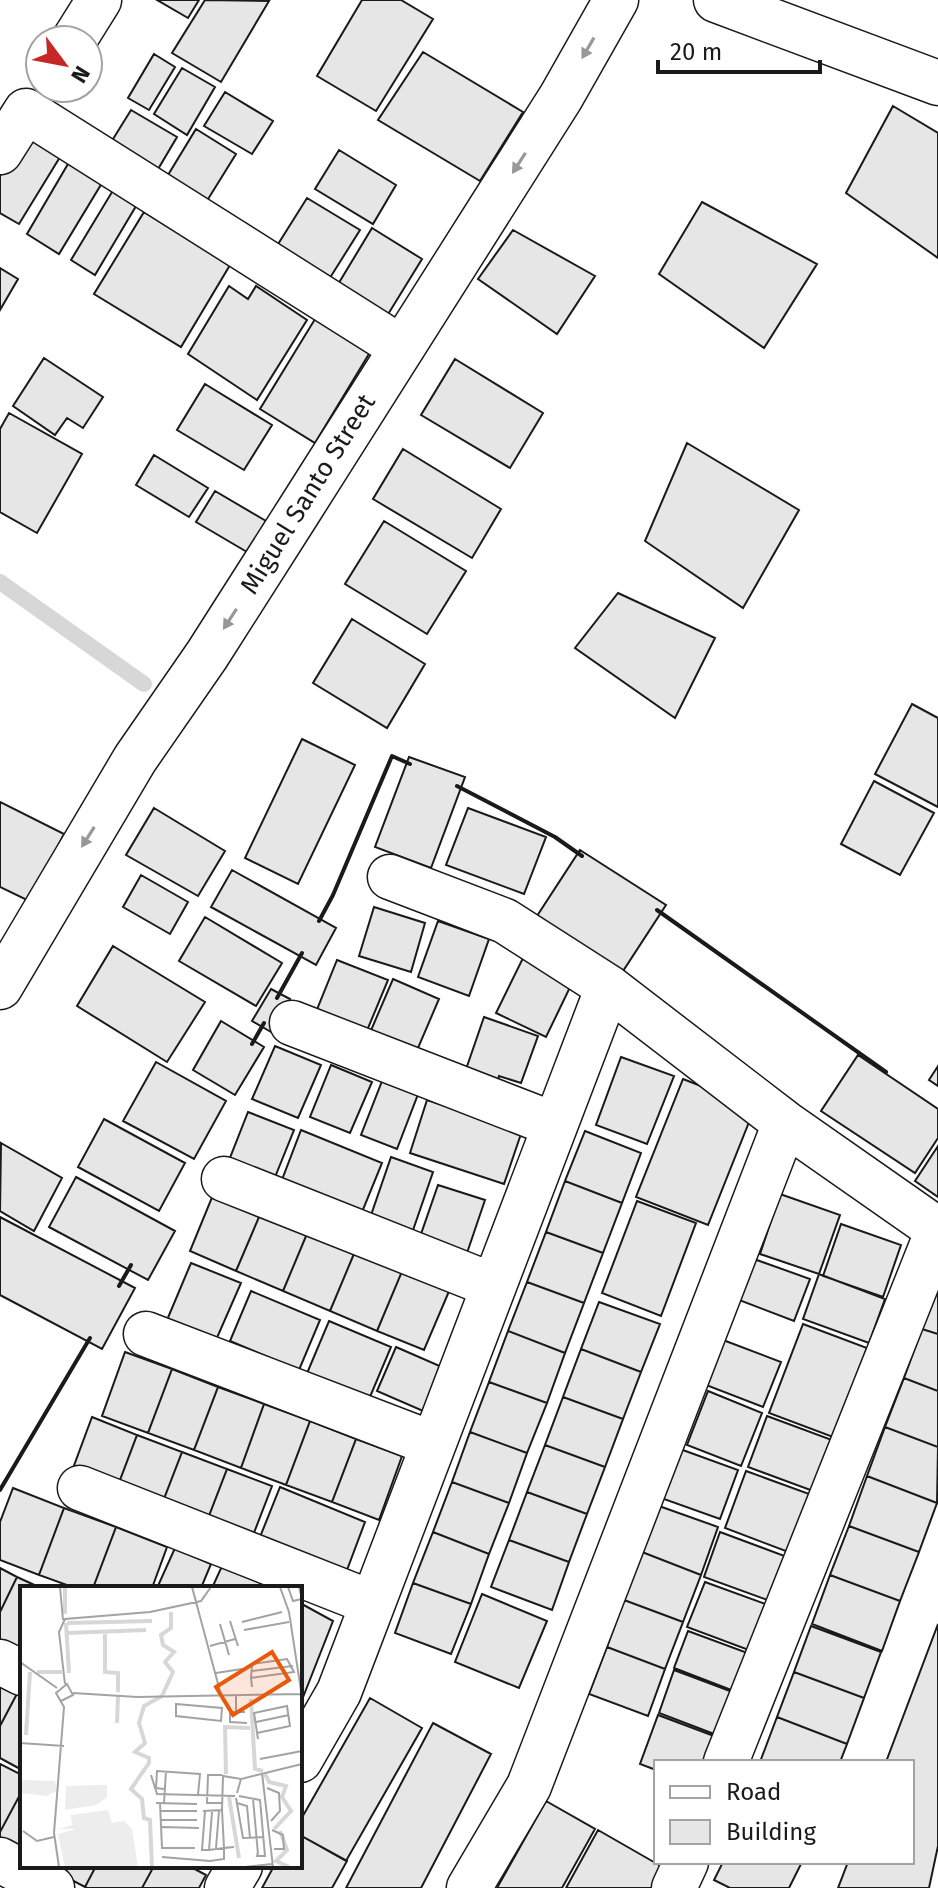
<svg xmlns="http://www.w3.org/2000/svg" width="938" height="1888" font-family="'Fira Sans',sans-serif">
	<style>
		.lines { fill: none; stroke-linecap: round; stroke-linejoin: round }
		.stream { stroke: #d7d7d7; stroke-width: 16 }
		.building { fill: #e6e6e6; stroke: #1a1a1a; stroke-width: 2 }
		.minor-casing { stroke: #1a1a1a; stroke-width: 47 }
		.major-casing { stroke: #1a1a1a; stroke-width: 47 }
		.minor { stroke: #fff; stroke-width: 44 }
		.major { stroke: #fff; stroke-width: 44 }
		.wall { stroke: #1a1a1a; stroke-width: 4 }
		.oneway { fill: #989898 }
		.labels { text-anchor: middle; dominant-baseline: central; stroke-width: 6; stroke-linejoin: round; paint-order: stroke }
		.street-label { font-size: 26px; fill: #1a1a1a; stroke: #fff }
		.inset-river { fill: none; stroke: #d7d7d7; stroke-width: 4 }
		.inset-road { fill: none; stroke: #a3a3a3; stroke-width: 2 }
		.view { fill: #e8590c; fill-opacity: 0.15; stroke: #e8590c; stroke-width: 4 }
		.inset-edge { fill: none; stroke: #1a1a1a; stroke-width: 4 }
	</style>
	<rect width="100%" height="100%" fill="#fff"/>
	<g class="lines">
		<path class="stream" d="M0,582L144,684"/>
	</g>
	<path class="building" d="M157,0H199L188,18Z
		M205,0L269,1L221,82L172,53Z
		M362,0H401L433,19L376,111L317,76Z
		M423,52L523,112L480,181L378,120Z
		M154,54L175,67L149,110L128,98Z
		M182,68L215,87L187,135L154,114Z
		M225,92L273,121L252,154L204,126Z
		M893,106L938,133V258L846,193Z
		M131,110L177,137L151,181L105,152Z
		M196,129L236,154L205,204L165,180Z
		M24,136L60,157L19,224L0,213V176Z
		M339,150L396,185L373,224L315,189Z
		M75,152L108,173L59,254L27,234Z
		M118,182L142,196L95,275L71,260Z
		M307,198L360,230L328,281L275,249Z
		M702,202L817,264L764,348L659,274Z
		M144,212L230,265L181,347L94,294Z
		M372,228L422,259L387,316L337,286Z
		M513,230L595,276L557,334L478,279Z
		M0,268L18,279L0,310Z
		M229,286L248,299L256,286L307,320L257,400L188,354Z
		M323,306L378,339L315,443L260,409Z
		M44,358L103,397L83,428L67,418L55,435L13,406Z
		M455,359L543,413L510,468L421,415Z
		M205,384L272,425L244,470L177,430Z
		M9,413L82,454L37,533L0,512V429Z
		M687,443L799,510L743,608L645,541Z
		M403,449L501,509L472,558L373,499Z
		M154,455L208,488L189,517L136,485Z
		M215,491L266,521L247,552L196,522Z
		M384,521L466,571L427,634L345,584Z
		M618,593L715,638L675,718L575,648Z
		M352,619L425,664L387,728L313,683Z
		M912,704L938,718V807L875,774Z
		M302,739L355,765L298,884L245,858Z
		M409,757L465,777L431,868L375,847Z
		M874,781L934,813L900,875L841,844Z
		M0,802L64,834L31,902L0,887Z
		M154,808L225,851L198,896L126,855Z
		M468,808L546,837L524,894L446,865Z
		M580,850L666,905L623,971L537,916Z
		M232,870L336,928L316,965L211,907Z
		M141,875L188,902L170,934L123,907Z
		M374,907L425,923L411,972L359,956Z
		M205,917L282,963L256,1006L179,961Z
		M438,921L489,939L469,996L418,977Z
		M113,946L205,1002L167,1062L77,1006Z
		M524,956L574,979L546,1037L496,1013Z
		M337,960L388,980L366,1033L316,1012Z
		M393,979L439,999L412,1062L366,1042Z
		M271,989L290,999L271,1032L252,1021Z
		M484,1017L538,1036L521,1083L499,1076L496,1089L463,1078Z
		M221,1021L264,1047L235,1095L193,1070Z
		M275,1046L321,1065L298,1118L252,1099Z
		M858,1055L938,1109V1138L915,1173L821,1111Z
		M621,1057L674,1076L647,1144L596,1125Z
		M156,1062L226,1101L194,1159L123,1121Z
		M331,1065L372,1082L350,1133L310,1117Z
		M938,1066V1086L929,1080Z
		M384,1076L420,1089L397,1149L361,1135Z
		M683,1079L755,1107L708,1225L636,1197Z
		M427,1100L522,1131L504,1184L410,1153Z
		M248,1112L294,1130L271,1187L226,1168Z
		M104,1119L185,1163L159,1211L78,1167Z
		M301,1130L382,1163L360,1217L280,1185Z
		M585,1131L641,1153L622,1203L565,1181Z
		M1,1143L62,1178L34,1231L0,1211Z
		M938,1146V1197L915,1181Z
		M391,1157L433,1172L411,1236L369,1221Z
		M76,1177L175,1231L148,1280L49,1227Z
		M565,1181L622,1203L603,1253L546,1232Z
		M438,1185L485,1200L467,1253L420,1237Z
		M215,1190L262,1210L236,1271L190,1251Z
		M780,1194L840,1215L819,1274L760,1254Z
		M637,1201L696,1223L661,1316L602,1293Z
		M262,1210L309,1229L283,1291L236,1271Z
		M0,1217L135,1288L102,1349L0,1295Z
		M841,1224L901,1245L883,1297L823,1276Z
		M309,1229L356,1249L330,1311L283,1291Z
		M546,1232L603,1253L584,1303L527,1282Z
		M356,1249L403,1269L377,1331L330,1311Z
		M754,1259L810,1279L794,1321L739,1300Z
		M191,1263L241,1283L216,1340L167,1320Z
		M403,1269L450,1289L424,1350L377,1331Z
		M819,1274L885,1299L869,1343L803,1319Z
		M527,1282L584,1303L565,1353L508,1331Z
		M938,1286V1334L922,1329Z
		M251,1291L320,1320L299,1370L230,1341Z
		M599,1302L660,1324L641,1372L581,1349Z
		M329,1321L391,1347L367,1404L305,1378Z
		M803,1324L867,1348L833,1437L769,1413Z
		M922,1329L938,1334V1391L904,1378Z
		M508,1331L565,1353L547,1403L489,1382Z
		M723,1340L781,1362L763,1407L706,1385Z
		M396,1347L442,1367L423,1411L377,1391Z
		M581,1349L641,1372L623,1419L563,1397Z
		M125,1352L172,1369L148,1433L102,1416Z
		M172,1369L218,1387L194,1450L148,1433Z
		M904,1378L938,1391V1447L885,1427Z
		M489,1382L547,1403L527,1453L470,1432Z
		M218,1387L264,1404L241,1468L194,1450Z
		M708,1391L762,1413L741,1466L687,1445Z
		M563,1397L623,1419L605,1467L545,1445Z
		M264,1404L310,1421L286,1485L241,1468Z
		M767,1416L832,1440L813,1491L748,1467Z
		M92,1417L137,1435L117,1488L72,1471Z
		M310,1421L356,1439L332,1502L286,1485Z
		M885,1427L938,1447L937,1503L867,1476Z
		M470,1432L527,1453L509,1503L452,1482Z
		M137,1435L182,1452L162,1504L117,1488Z
		M356,1439L402,1456L379,1520L332,1502Z
		M545,1445L605,1467L587,1514L527,1492Z
		M680,1449L738,1470L720,1519L661,1498Z
		M182,1452L227,1469L207,1521L162,1504Z
		M227,1469L272,1486L252,1538L207,1521Z
		M746,1471L812,1495L791,1553L725,1528Z
		M867,1476L937,1503L919,1552L849,1526Z
		M452,1482L509,1503L489,1554L433,1532Z
		M280,1487L365,1522L344,1578L258,1542Z
		M13,1488L64,1508L39,1575L0,1560V1522Z
		M527,1492L587,1514L569,1562L509,1540Z
		M659,1506L718,1527L701,1575L642,1552Z
		M64,1508L116,1527L93,1588H75L39,1575Z
		M849,1526L919,1552L900,1601L830,1575Z
		M116,1527L167,1547L152,1588H93Z
		M433,1532L489,1554L471,1604L413,1583Z
		M720,1532L790,1558L773,1602L704,1577Z
		M509,1540L569,1562L552,1610L491,1587Z
		M175,1548L211,1564L201,1588H157Z
		M642,1552L701,1575L683,1622L624,1600Z
		M222,1566L272,1588H212Z
		M0,1568L17,1577L0,1612Z
		M830,1575L900,1601L882,1651L812,1624Z
		M17,1577L41,1588H22V1655L0,1645V1612Z
		M705,1582L771,1606L754,1652L687,1627Z
		M413,1583L471,1604L451,1654L395,1633Z
		M482,1594L547,1621L519,1688L455,1662Z
		M624,1600L683,1622L665,1669L607,1647Z
		M300,1603L333,1621L300,1705Z
		M938,1624V1846L929,1888H838L848,1862H912V1762H886Z
		M811,1626L881,1652L864,1698L794,1672Z
		M688,1631L753,1655L739,1693L674,1668Z
		M607,1647L665,1669L648,1716L589,1694Z
		M674,1670L738,1694L722,1737L659,1713Z
		M794,1672L864,1698L847,1744L777,1717Z
		M0,1680L19,1690L0,1726Z
		M19,1690L22,1692V1770L0,1758V1726Z
		M370,1698L422,1728L346,1861L300,1835V1821Z
		M658,1715L722,1739L713,1762H656V1770L640,1764Z
		M777,1717L847,1744L840,1762H760Z
		M433,1723L491,1754L421,1888H346Z
		M0,1764L22,1775V1791L0,1832Z
		M22,1791V1853L0,1841V1832Z
		M546,1801L595,1829L562,1888H497Z
		M598,1830L666,1869L655,1888H566Z
		M300,1835L347,1861L332,1888H262L274,1866H300Z
		M723,1862H802L789,1888H730L714,1880Z
		M45,1866H96L85,1887Z
		M96,1866H154L142,1888H87L85,1887Z
		M154,1866H189L206,1875L199,1888H142Z"/>
	<g class="lines">
		<defs>
			<path id="minor" d="M716,0L938,83
				M74,40L99,0
				M0,152L26,111L400,347
				M390,877L505,921L608,987L785,1123L938,1230L726,1762
				M292,1023L555,1125
				M224,1179L494,1286
				M146,1334L433,1444
				M80,1488L372,1603
				M0,1662L22,1673
				M300,1760L339,1692L608,987
				M0,1860L52,1888
				M227,1888L240,1866
				M469,1888L529,1786L785,1123
				M674,1888L686,1862"/>
			<path id="major" d="M0,987L135,759L207,655L300,509L561,97L616,0"/>
		</defs>
		<use href="#minor" class="minor-casing"/>
		<use href="#major" class="major-casing"/>
		<use href="#minor" class="minor"/>
		<use href="#major" class="major"/>
		<path class="wall" d="M457,786L555,837L582,856
			M657,910L886,1072
			M319,921L333,895L392,756L410,764
			M277,998L302,953
			M252,1044L264,1023
			M119,1286L131,1265
			M0,1490L90,1338"/>
	</g>
	<defs><path id="oneway-solid" d="M-6-.8H1V-3.2L6.5 0L1 3.2V.8H-6Z" transform="scale(2)"/></defs>
	<g class="oneway">
		<use href="#oneway-solid" transform="translate(588 48) rotate(120)"/>
		<use href="#oneway-solid" transform="translate(519 163) rotate(123)"/>
		<use href="#oneway-solid" transform="translate(230 619) rotate(123)"/>
		<use href="#oneway-solid" transform="translate(88 837) rotate(122)"/>
	</g>
	<g class="labels">
		<g class="street-label">
			<text transform="translate(308 494) rotate(-58)">Miguel Santo Street</text>
		</g>
	</g>
	<g transform="translate(20 1586)">
		<rect width="282" height="282" fill="#fff"/>
		<path d="M0,194L35,195L37,205L27,210L0,207ZM87,199V211L76,219L45,224L46,200ZM88,224L92,237L104,235L112,243L118,281H45L38,248L56,243H38L52,239L51,229Z" fill="#ededed"/>
		<path class="inset-river" d="M45,1V28M46,37L49,87M47,37L132,35M47,47L126,44M85,48V86L98,87V106M17,86H42M231,113L235,183L243,185M97,137L98,110M6,149L10,86M206,188L205,141L230,142M245,188L249,196L266,200L262,211L271,225L254,243M209,211L219,272M260,245L267,264L256,275L269,281M132,281L130,234L124,232L122,213L111,203L129,177V172L115,166L125,157L119,137L124,120L142,110L153,86L145,76L154,66L143,59L141,49L151,42V26"/>
		<path class="inset-road" d="M40,1L43,34M172,1L201,109M260,1L269,26L282,111M268,1L273,15L282,13L279,1M210,35L218,60M222,36L262,26M200,38L209,69M224,44L269,36M190,60L215,53M0,76L37,102M232,85L273,80M196,87L222,83M231,92L274,86L267,73L232,78L231,92L232,101M45,98L39,46L45,33L130,26L181,15L191,1M53,107L117,111L282,108M216,110V126H225M156,118L202,122L201,135L156,130ZM216,126H210V136L227,137M236,136L269,129M237,147L270,140L267,120L234,127L238,153M0,157L44,160M240,173L282,165M242,187L253,281M131,189L137,208L215,210M202,189H188L187,217H202M247,202L259,207L260,225L251,235M144,203L136,202L137,185L180,188L178,209M217,207L221,193L282,178M219,210L240,214L245,270H237L238,266M216,212L223,252L244,251M233,213L238,268M136,217L177,218M140,217L142,262H175M144,217L146,185M217,217L227,220L230,252M141,225H177M183,225L202,224L203,190L221,193M185,225L182,264H189M141,234H177M142,241L179,242M252,244L263,249L264,263H254M3,245L17,255L34,251M196,262L199,225M189,264L204,262L202,224M189,264L192,226M142,271L190,275L204,273V262L214,261M39,281L34,247L44,121L36,107L47,98L53,109L41,115M225,281L252,278"/>
		<path class="view" d="M252,66L269,94L213,129L196,101Z"/>
		<rect width="282" height="282" class="inset-edge"/>
	</g>
	<rect x="654" y="1760" width="260" height="104" fill="#ffffff" stroke="#a3a3a3" stroke-width="2"/>
	<rect x="670" y="1786" width="40" height="12" fill="#ffffff" stroke="#a3a3a3" stroke-width="2"/>
	<text x="726" y="1800" font-size="24" fill="#1a1a1a">Road</text>
	<rect x="670" y="1820" width="40" height="24" fill="#e6e6e6" stroke="#a3a3a3" stroke-width="2"/>
	<text x="726" y="1840" font-size="24" fill="#1a1a1a">Building</text>
	<g transform="translate(64 64) rotate(122)"><circle r="38" fill="#ffffff" stroke="#a3a3a3" stroke-width="2"/>
	<path d="M0-6L14 30L0 20L-14 30Z" fill="#c62828"/>
	<text y="-12" font-size="22" font-weight="bold" text-anchor="middle" fill="#1a1a1a">N</text>
	</g>
	<path d="M658 60v12h162v-12" fill="none" stroke="#1a1a1a" stroke-width="4"/>
	<text x="670" y="60" font-size="24" fill="#1a1a1a" stroke="#ffffff" stroke-width="6" paint-order="stroke">20 m</text>
</svg>
